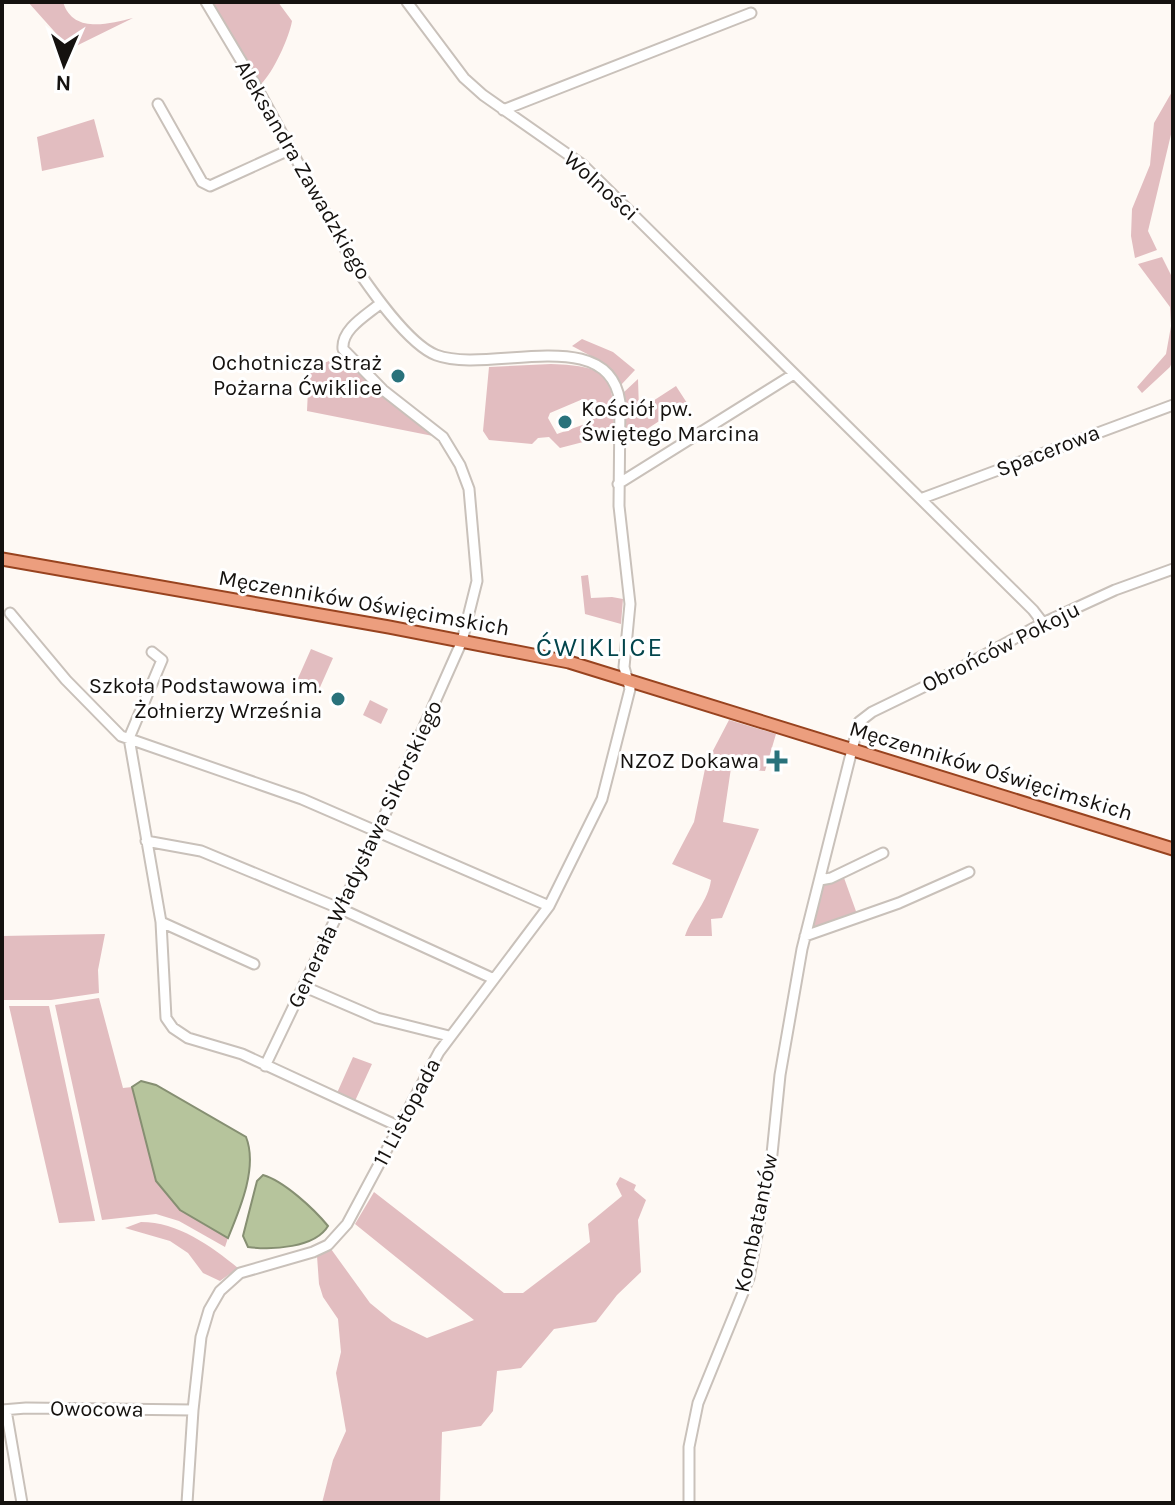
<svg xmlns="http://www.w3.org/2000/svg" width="1175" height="1505" font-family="Karla,sans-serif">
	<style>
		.green { fill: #e2bdc0; fill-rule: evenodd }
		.water { fill: #b6c49c; stroke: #868f72; stroke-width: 2 }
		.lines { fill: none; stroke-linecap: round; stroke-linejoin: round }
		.minor-casing { stroke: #c9c1ba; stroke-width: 13 }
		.major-casing { stroke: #98431f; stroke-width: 15 }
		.minor { stroke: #fff; stroke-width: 9 }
		.major { stroke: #ec9e7e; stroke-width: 11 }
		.poi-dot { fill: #29727b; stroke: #fff; stroke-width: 3 }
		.labels { text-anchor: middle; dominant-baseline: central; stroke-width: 6; stroke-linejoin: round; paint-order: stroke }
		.street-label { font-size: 22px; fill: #15120f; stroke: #fff }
		.poi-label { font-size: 22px; fill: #15120f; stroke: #fff; text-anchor: end }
		.quarter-label { font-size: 26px; letter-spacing: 2px; fill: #03454c; stroke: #fff }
	</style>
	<rect width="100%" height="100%" fill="#fef9f4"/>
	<path class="green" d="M28,2H63C73,34 108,24 133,18L70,49Z
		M210,2H278L292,21C289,38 273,73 261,84Z
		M1173,90V126L1148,231L1157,250L1135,258L1131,236L1132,209L1150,165L1154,123Z
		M94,119L104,157L42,171L37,137Z
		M1162,257L1173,279V360L1170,367L1142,393L1137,387L1166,354L1171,326L1170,307L1138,264Z
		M582,339L613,352L635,370L620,386C609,364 593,357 572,346Z
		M344,355L380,393L433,436L307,411L309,369Z
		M551,364C611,366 614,376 614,434L560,448L549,437L538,438L532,444L489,440L483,431L489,367ZM583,399L593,414L588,423L557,434L548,418L550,413Z
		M638,379L639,410L676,386L687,403L624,444L623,393Z
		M588,575L591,598L612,597L623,599L621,624L585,614L581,576Z
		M311,649L333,658L317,694L295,685Z
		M370,700L388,709L381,724L363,715Z
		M729,720L776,734L765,771L731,768L723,822L759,829L722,918L711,919L712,936H685C692,915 708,902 711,880L672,864L694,822L706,764Z
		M843,875L857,914L809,931L821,882Z
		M105,934L98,970L99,993L51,1000H2V936Z
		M99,998L123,1088L132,1087L135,1101L201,1223L228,1238L225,1247L179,1221L156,1214L102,1220L55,1005Z
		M9,1006H49L95,1221L59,1223Z
		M353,1057L372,1064L355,1101L337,1093Z
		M620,1177L636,1185L634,1190L646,1200L638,1220L641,1272L617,1295L596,1322L554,1329L521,1368L497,1371L493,1411L481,1426L442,1432L440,1503H322L333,1460L346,1431L336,1373L341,1352L338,1319L323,1297L319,1284L317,1256L331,1249L370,1303L392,1321L427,1338L474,1320L355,1224L374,1192L504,1293H523L590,1242L588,1224L622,1196L616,1184Z
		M141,1222C178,1222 211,1246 238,1268L220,1281L203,1273L188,1253L170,1241L125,1228Z"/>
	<path class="water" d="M141,1081L156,1085L246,1137C258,1167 240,1209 228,1238L180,1210L156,1181L132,1087Z
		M263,1175C284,1181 314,1209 328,1226C315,1248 272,1250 248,1247L243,1236L257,1181Z"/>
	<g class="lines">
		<defs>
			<path id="minor" d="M407,2L464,78L483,95L583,165L1033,610L1043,623
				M158,104L202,182L210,186L289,150
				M503,110L751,13
				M618,484L794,374
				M923,498L1173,405
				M10,613L66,680L121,736L302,799L549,906
				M152,652L162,660L129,738L161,922L166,1018L173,1028L188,1038L242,1054L400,1127
				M146,841L201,851L341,909L494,979
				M820,880L831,878L883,853
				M161,922L254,964
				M805,936L899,903L969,872
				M305,987L377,1018L449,1036
				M265,1066L378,830L462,641L477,581L469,489L460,465L443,437L383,390L343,349C341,329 367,315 381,303
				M2,1410L26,1408L193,1410
				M6,1410L22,1503
				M187,1503L193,1410L201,1337L209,1310L220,1291L240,1273L313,1252L328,1245L347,1224L439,1052L549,906L602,799L630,689L624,667L630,604L619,506L620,402C609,322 489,375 436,355C408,344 371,290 354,265L255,84L206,2
				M689,1503V1447L698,1403L749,1278L772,1154L780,1075L802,949L859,722L872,712L942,678L1043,623L1115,590L1173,569"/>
			<path id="major" d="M2,559L389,627L569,662L1173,849"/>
		</defs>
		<use href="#minor" class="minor-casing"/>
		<use href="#major" class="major-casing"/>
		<use href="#minor" class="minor"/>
		<use href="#major" class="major"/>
	</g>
	<g class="poi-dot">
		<circle cx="398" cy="376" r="8"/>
		<circle cx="565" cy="422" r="8"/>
		<circle cx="338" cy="699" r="8"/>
		<path d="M773 749h8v8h8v8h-8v8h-8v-8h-8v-8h8z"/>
	</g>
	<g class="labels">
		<g class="street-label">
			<text transform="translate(303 170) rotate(60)">Aleksandra Zawadzkiego</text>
			<text transform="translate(601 186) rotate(42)">Wolności</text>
			<text transform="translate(1048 451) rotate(-21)">Spacerowa</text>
			<text transform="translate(364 603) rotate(10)">Męczenników Oświęcimskich</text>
			<text transform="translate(1001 647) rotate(-27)">Obrońców Pokoju</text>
			<text transform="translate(991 771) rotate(17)">Męczenników Oświęcimskich</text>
			<text transform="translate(365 854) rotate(-65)">Generała Władysława Sikorskiego</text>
			<text transform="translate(407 1112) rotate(-62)">11 Listopada</text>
			<text transform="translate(756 1223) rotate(-78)">Kombatantów</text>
			<text transform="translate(97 1409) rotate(1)">Owocowa</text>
		</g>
		<g class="poi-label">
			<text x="382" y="363">Ochotnicza Straż<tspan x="382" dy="25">Pożarna Ćwiklice</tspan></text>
			<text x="581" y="409" text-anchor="start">Kościół pw.<tspan x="581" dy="25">Świętego Marcina</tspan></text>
			<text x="322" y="686">Szkoła Podstawowa im.<tspan x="322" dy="25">Żołnierzy Września</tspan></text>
			<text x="759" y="761">NZOZ Dokawa</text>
		</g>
		<g class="quarter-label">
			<text x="600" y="647">ĆWIKLICE</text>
		</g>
	</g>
	<rect width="1175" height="1505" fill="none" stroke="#15120f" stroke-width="8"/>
	<g transform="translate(64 64) rotate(182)" stroke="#ffffff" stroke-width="6" paint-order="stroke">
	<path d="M0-6L14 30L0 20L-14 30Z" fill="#15120f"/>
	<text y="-12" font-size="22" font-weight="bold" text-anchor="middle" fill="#15120f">N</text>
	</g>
</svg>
